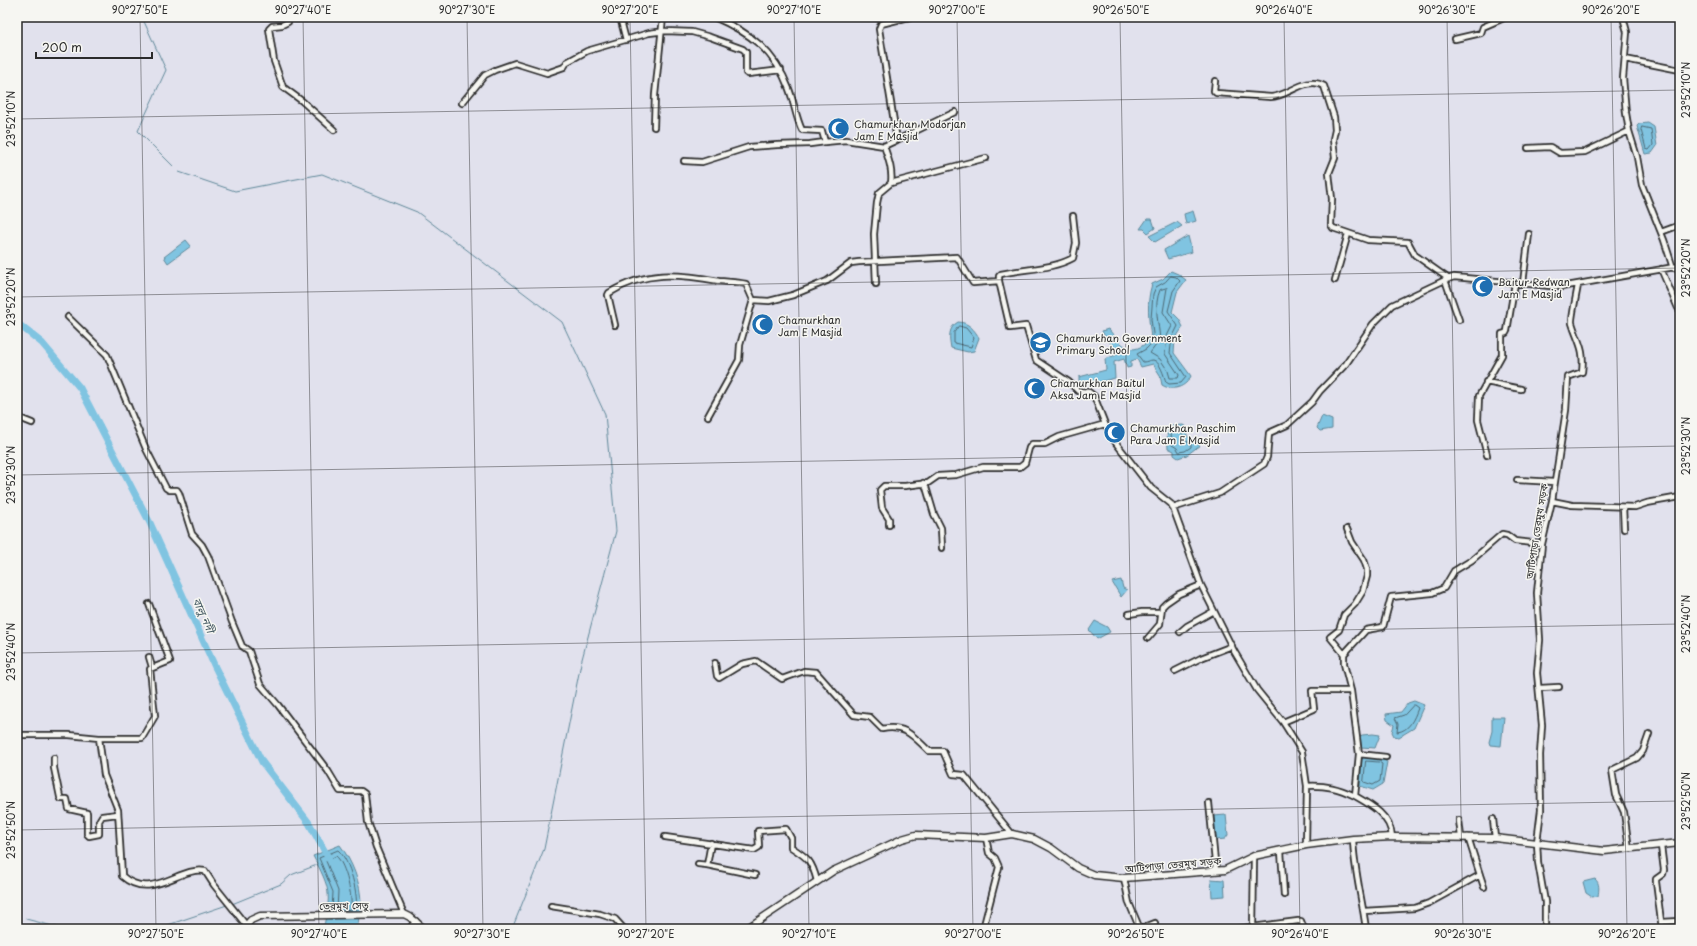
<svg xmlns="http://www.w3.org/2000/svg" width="1697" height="946" font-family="'Playpen Sans','Noto Sans Bengali',sans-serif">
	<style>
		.water { fill: #80c4e1; stroke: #5e8798 }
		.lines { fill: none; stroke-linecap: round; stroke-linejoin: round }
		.shore { stroke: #4d6874; stroke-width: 1 }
		.stream { stroke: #5e8798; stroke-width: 1 }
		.river { stroke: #80c4e1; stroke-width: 7 }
		.minor-casing { stroke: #2b2b2b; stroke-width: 8 }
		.major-casing { stroke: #2b2b2b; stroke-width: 9 }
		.minor { stroke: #f6f6f2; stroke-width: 4.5 }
		.major { stroke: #f6f6f2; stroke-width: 6 }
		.ticks { fill: none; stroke: #2b2b2b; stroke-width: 1; stroke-opacity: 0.45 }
		.labels { text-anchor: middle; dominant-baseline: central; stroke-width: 3; stroke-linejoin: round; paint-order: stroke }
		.poi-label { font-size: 10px; fill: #2b2b2b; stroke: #f6f6f2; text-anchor: start }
		.street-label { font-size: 10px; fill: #2b2b2b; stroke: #f6f6f2 }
		.water-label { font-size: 11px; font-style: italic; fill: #445962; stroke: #f6f6f2 }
		.neatline { fill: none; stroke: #2b2b2b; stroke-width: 1.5 }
		.ticks-label { font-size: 10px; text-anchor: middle; fill: #2b2b2b }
	</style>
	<rect width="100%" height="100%" fill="#e1e1ed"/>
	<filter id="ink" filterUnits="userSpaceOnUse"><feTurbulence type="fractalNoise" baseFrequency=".025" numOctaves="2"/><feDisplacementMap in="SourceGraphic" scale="8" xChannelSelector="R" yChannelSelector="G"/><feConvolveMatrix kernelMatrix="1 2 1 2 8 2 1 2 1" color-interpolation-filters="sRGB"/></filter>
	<g filter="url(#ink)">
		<path class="water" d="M1648,123L1654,127L1657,146L1652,153L1645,154L1637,126L1639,124Z
			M1193,211L1196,221L1186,224L1184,214Z
			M1147,219H1152L1155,228L1148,233L1144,229H1140Z
			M1177,222L1182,226L1155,242L1149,236Z
			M1188,236L1192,252L1168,259L1164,250Z
			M186,240L191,246L168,263L164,257Z
			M1171,271L1178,274L1186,280L1177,292L1172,312L1179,319L1183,327L1175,339L1174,353L1191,376C1186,387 1173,392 1162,385L1160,375L1153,364L1141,367L1137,359L1131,361V367L1127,368L1124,359L1114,362L1115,378C1103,381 1090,385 1079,381V377L1106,370L1105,359L1116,355C1113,342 1106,341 1102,331L1108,329C1123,345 1130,359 1151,339C1149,319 1146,303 1152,284L1163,279Z
			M958,322C968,322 975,330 979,338L974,351L968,352L951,348C949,337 948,328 958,322Z
			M1322,416L1332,420V429L1320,431L1317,428Z
			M1183,425L1186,427L1187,436L1200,445L1187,455L1178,458L1174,455V451L1168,448L1167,431L1171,426Z
			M1121,580L1123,588L1127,590L1121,597L1112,582Z
			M1095,621L1107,627L1110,632L1097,639L1089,630Z
			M1414,701L1424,705L1414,728L1399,737L1394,736L1392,732L1394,725L1387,720L1386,714L1401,712L1408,703Z
			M1492,717H1504L1501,746L1490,745L1489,742L1492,731Z
			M1373,734L1380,735L1375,748L1361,747L1358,738L1362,735Z
			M1362,756L1380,758L1387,762L1383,784L1373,790L1360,786Z
			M1226,815L1228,835L1225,839L1216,840L1213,816Z
			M340,845C352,861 361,883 361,904C361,912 358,921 357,929H323C332,894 330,888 313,856Z
			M1211,879L1224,880L1225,896L1212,897Z
			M1595,879C1600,883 1599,890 1598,896L1592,897L1586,893L1583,882Z"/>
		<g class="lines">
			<path class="shore" d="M1642,127L1651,129L1653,145L1649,150L1646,149L1641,130Z
				M1171,276L1176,277L1180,281L1173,291L1168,311L1178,326L1172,338L1170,353L1186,377L1181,383L1169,384L1166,382C1164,376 1160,361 1153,360C1150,360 1146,362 1143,362L1137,354L1146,349L1154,341L1151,319L1153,294L1156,287L1165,282Z
				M1167,288L1163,312L1172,326L1167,336L1165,354L1179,375L1178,378H1170L1168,371L1160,359L1150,353L1160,340C1159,324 1153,306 1160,290Z
				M959,326L966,328L974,338L971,347L954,343V333Z
				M1174,430H1182L1183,438L1191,444V447L1185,451L1179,452L1177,448L1172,445L1171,433Z
				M1414,705L1418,708C1414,719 1409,731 1397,732L1398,724L1395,718L1404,715Z
				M1366,761L1379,762L1382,764L1380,781L1373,785L1364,782Z
				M332,911L333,892L319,858L338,850C350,860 359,895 356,911
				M337,911L338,891L326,861L336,856C346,864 353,898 351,911"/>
			<path class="stream" d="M142,17L166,70L138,131L179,172L235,191L322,174L417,212L562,322L605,414L616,531L581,663L544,849L512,929
				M232,904L281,884L291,875L317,865
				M26,919L64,929
				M156,929L227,905"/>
			<path class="river" d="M17,323L42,343L80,388L150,523L215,667L262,762L309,823L329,859"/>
			<defs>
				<path id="minor" d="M287,17L288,22L282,25L272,26L269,29L274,61L283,87L302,101L334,130
					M620,17L626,40
					M714,17C749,32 775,51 789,89C794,102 796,118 802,130L822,131L825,142L846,140L884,146
					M1623,17L1627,32L1623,78L1626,113L1629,131L1637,157L1642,185L1664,240L1673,268
					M1455,39L1481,33L1483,27L1506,17
					M1625,59L1680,70
					M1215,81L1214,91L1216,93L1271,97C1288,97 1306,75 1324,86L1334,117L1335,130L1333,139L1335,158L1329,173L1332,199L1331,225L1333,228L1368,240L1408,242L1415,255L1449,279
					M462,103L485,75L495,70L515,63L547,73L564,67L567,62L587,51L649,33L665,31L692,32L710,37L743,49L746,52V73L748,74L781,70
					M654,127L655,95L663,17
					M897,140L955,112
					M1528,148L1550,147L1560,153L1585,152L1629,131
					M684,161L702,162L749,147L777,145L810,144L825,142
					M891,183L986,158
					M1661,232L1680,225
					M1661,269L1678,308
					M1335,280L1348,234
					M1445,280L1459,320
					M999,281V276L1001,274C1026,268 1051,270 1073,258L1076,243L1073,216
					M1523,283L1529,234
					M876,284L874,234L877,203L879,193L891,183C893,170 888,158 884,146L897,140L879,29L881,24L909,17
					M68,317L107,355L146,449L166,488L169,490H177L179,493L192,534L202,545L208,556L232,622L242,646L249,651L260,684L278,705L328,771L340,791H361L365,794L368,822L376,847L404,914
					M615,325L608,295L609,293C646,270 678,274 719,281C728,282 737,282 746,284L753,300L769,301L793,295L827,281L851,263L859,262L957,257L973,283L999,281L1010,328L1026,326L1036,360L1069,382L1078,391L1089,392L1094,396L1105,424L1116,443L1151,488L1171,504L1173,508L1201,585L1234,651L1257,690L1283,722L1302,752L1307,786L1306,845
					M1486,382L1521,389
					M708,416L739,360L740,345L753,300
					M17,417L32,423
					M1487,455L1478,420L1479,396L1502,355V334L1506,333L1507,331L1515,283
					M1517,480L1554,482
					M923,483L926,487L934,514L941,528L942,548
					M1552,501L1572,505L1635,507L1647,503L1680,497
					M1623,507L1624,529
					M1173,508L1220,493L1264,464L1267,457L1269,433L1287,425L1312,402L1320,391L1346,364L1373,324L1392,305L1445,280L1454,277L1561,287L1680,266
					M889,525V519L882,508L880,490L884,486H905L928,483L938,476L956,475L983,467H1020L1025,463L1029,448L1032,444H1045L1059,437L1105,424
					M1129,614L1142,612H1161
					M1180,632L1187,626L1214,611
					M1148,638L1160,624L1162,607L1166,603L1179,594L1201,585
					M1344,654L1330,637L1339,630L1344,615L1355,604L1363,591L1367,576V569L1364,560L1352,542L1347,529
					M149,657L152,667
					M715,663L717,676L719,678L742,664L756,661L782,679L804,671L816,672L854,715L870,717L882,729C905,724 914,737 929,751H943L953,774L964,775L1012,834
					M1175,671L1201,658L1232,646
					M1540,688L1559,687
					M1283,722L1314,709L1312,691H1351
					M17,735H69L99,738H142L155,716L150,669L170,661L149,604
					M99,738L104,775L118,810L122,876C151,902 180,866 205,871L214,885L246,925
					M1359,754L1386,757
					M54,758V768L60,797L61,799H67L69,809L87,813V834L89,836L99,834V821L102,816L118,814
					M1307,786C1326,785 1338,788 1355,796
					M1209,803L1216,871
					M1493,819L1495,838
					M1459,820L1461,837
					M665,837L754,850L759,847L758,831L786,829L791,838V847C808,858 812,861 817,881
					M1392,837C1391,816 1371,805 1355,796L1359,754L1351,691L1344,664V654L1366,630L1383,627L1391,597L1432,593L1444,588L1454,571L1472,560L1502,534L1507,535L1515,541L1542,544
					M1353,839C1354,870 1362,898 1366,929
					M1661,846L1664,870L1663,874L1656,879V882L1662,929
					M1629,849L1624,812L1616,795L1612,770L1637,758L1643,751L1649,734
					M1281,851L1284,895
					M698,864L707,865L711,843
					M707,865L755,875
					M1480,875L1484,887
					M1124,878L1129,903L1140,929
					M551,906L600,914L615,919L624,929
					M1364,911L1415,908L1429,903L1480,875L1468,837
					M1662,922L1680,921
					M409,929L416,921
					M983,929L999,867L995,858L989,853L986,838
					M1140,929L1155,923
					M1237,929L1298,921H1301L1304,929
					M1253,929L1254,856
					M1545,929V902L1538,862L1537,842L1541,810L1540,755L1542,725L1537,673L1540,640L1537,593L1542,544L1552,501L1566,410L1568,377L1582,372C1585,348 1578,343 1572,323C1571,319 1577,292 1578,285"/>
				<path id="major" d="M243,929L251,920L260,916L404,914L410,917L424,929
					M746,929L833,871L902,839L916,835L986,838L1012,834L1034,839L1051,848L1078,868L1094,875L1124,878L1225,870L1254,856L1306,845L1353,839L1392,837L1495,838L1604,851L1680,843"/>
			</defs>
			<use href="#minor" class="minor-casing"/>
			<use href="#major" class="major-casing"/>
			<use href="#minor" class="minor"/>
			<use href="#major" class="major"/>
		</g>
	</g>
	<path class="ticks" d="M140,17L156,929M303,17L319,929M467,17L483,929M630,17L646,929M794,17L809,929M957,17L973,929M1120,17L1136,929M1284,17L1300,929M1447,17L1463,929M1611,17L1627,929M17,119L1680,90M17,297L1680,268M17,475L1680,446M17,653L1680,624M17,830L1680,801"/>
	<defs>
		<symbol id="mosque-disc" viewBox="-11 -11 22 22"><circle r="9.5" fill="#1f6fb2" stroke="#f6f6f2"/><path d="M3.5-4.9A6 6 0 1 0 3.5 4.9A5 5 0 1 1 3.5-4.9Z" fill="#fff"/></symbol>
		<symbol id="school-disc" viewBox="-11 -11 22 22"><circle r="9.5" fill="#1f6fb2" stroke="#f6f6f2"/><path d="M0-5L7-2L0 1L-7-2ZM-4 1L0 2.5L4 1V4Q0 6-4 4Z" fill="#fff"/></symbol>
	</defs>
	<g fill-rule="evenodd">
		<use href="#mosque-disc" x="826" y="116" width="25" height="25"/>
		<use href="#mosque-disc" x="1470" y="274" width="25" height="25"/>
		<use href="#mosque-disc" x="750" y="312" width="25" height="25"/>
		<use href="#school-disc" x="1028" y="330" width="25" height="25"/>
		<use href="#mosque-disc" x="1022" y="376" width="25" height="25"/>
		<use href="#mosque-disc" x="1102" y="420" width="25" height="25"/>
	</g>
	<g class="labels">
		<g class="poi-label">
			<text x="854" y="123">Chamurkhan Modorjan<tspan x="854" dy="12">Jam E Masjid</tspan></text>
			<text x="1498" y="281">Baitur Redwan<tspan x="1498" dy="12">Jam E Masjid</tspan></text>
			<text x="778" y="319">Chamurkhan<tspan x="778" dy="12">Jam E Masjid</tspan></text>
			<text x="1056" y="337">Chamurkhan Government<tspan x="1056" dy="12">Primary School</tspan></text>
			<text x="1050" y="382">Chamurkhan Baitul<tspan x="1050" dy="12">Aksa Jam E Masjid</tspan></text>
			<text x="1130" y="427">Chamurkhan Paschim<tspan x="1130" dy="12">Para Jam E Masjid</tspan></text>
		</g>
		<g class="street-label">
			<text transform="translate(1536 531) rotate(-81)">আটিপাড়া তেরমুখ সড়ক</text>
			<text transform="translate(1173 864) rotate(-5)">আটিপাড়া তেরমুখ সড়ক</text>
			<text transform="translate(344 905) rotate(-1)">তেরমুখ সেতু</text>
		</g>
		<g class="water-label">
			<text transform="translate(204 615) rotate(66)">বালু নদী</text>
		</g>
	</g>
	<rect width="1697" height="946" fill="none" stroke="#f6f6f2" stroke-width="44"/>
	<path d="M36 52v6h116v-6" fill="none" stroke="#2b2b2b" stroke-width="2"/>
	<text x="42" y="52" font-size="12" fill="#2b2b2b" stroke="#f6f6f2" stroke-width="3" paint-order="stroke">200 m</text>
	<rect x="22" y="22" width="1653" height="902" class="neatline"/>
	<g class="ticks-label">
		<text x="140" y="14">90°27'50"E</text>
		<text x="303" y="14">90°27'40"E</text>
		<text x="467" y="14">90°27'30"E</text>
		<text x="630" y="14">90°27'20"E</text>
		<text x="794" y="14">90°27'10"E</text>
		<text x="957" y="14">90°27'00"E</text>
		<text x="1121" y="14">90°26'50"E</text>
		<text x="1284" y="14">90°26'40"E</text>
		<text x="1447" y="14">90°26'30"E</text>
		<text x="1611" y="14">90°26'20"E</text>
		<text transform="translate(1686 90) rotate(-90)" y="4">23°52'10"N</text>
		<text transform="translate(11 119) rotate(-90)" y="4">23°52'10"N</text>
		<text transform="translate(1686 268) rotate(-90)" y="4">23°52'20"N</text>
		<text transform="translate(11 297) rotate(-90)" y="4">23°52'20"N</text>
		<text transform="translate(1686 446) rotate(-90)" y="4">23°52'30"N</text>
		<text transform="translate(11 475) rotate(-90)" y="4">23°52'30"N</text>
		<text transform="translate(1686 624) rotate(-90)" y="4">23°52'40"N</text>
		<text transform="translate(11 652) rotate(-90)" y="4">23°52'40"N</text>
		<text transform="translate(1686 801) rotate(-90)" y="4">23°52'50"N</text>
		<text transform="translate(11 830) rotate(-90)" y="4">23°52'50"N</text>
		<text x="156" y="938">90°27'50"E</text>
		<text x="319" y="938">90°27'40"E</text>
		<text x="482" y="938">90°27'30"E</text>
		<text x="646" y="938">90°27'20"E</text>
		<text x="809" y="938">90°27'10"E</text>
		<text x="973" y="938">90°27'00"E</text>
		<text x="1136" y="938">90°26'50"E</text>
		<text x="1300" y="938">90°26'40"E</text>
		<text x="1463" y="938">90°26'30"E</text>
		<text x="1627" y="938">90°26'20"E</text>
	</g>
</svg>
